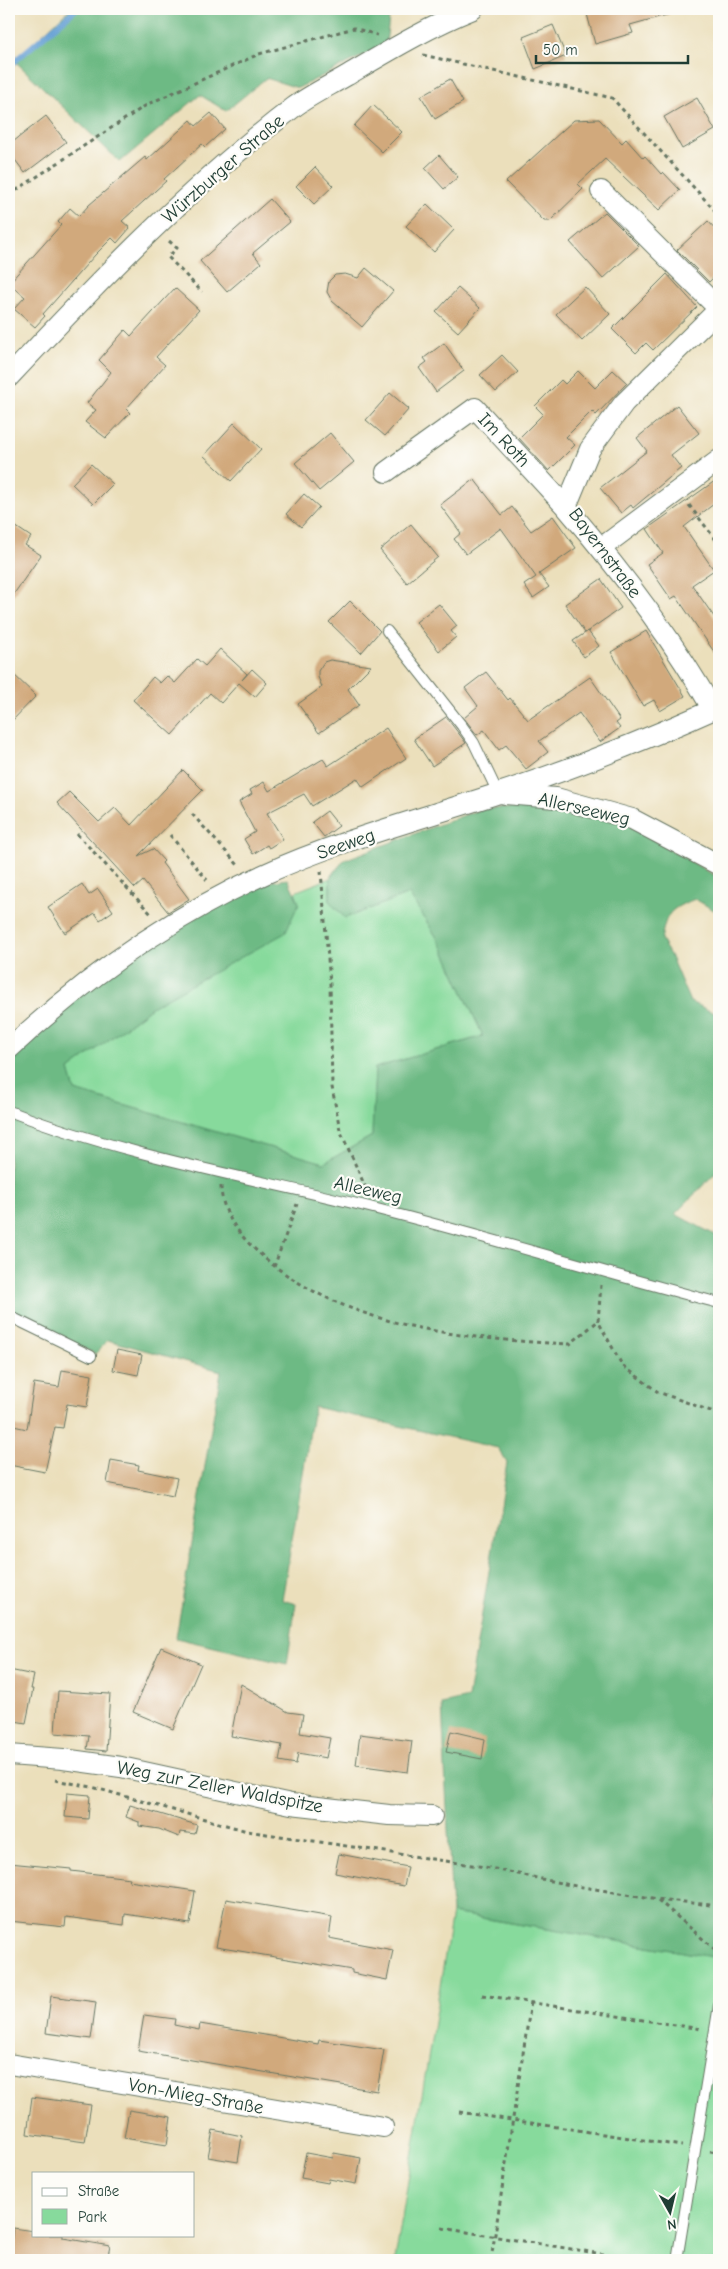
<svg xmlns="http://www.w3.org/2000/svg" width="728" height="2269" font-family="'Comic Neue',sans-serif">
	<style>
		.green { fill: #87da9c; stroke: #538c68 }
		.forest { fill: #6dba84; stroke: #467c5c }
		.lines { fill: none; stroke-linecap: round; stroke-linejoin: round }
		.stream { stroke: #649fd4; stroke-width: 6 }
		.building { fill: #d1a97c }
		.service-casing { stroke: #667663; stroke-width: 12 }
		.minor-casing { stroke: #667663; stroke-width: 22 }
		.path { stroke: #667663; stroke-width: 3; stroke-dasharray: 4 4; stroke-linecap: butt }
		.service { stroke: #fff; stroke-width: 10 }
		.minor { stroke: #fff; stroke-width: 20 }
		.labels { text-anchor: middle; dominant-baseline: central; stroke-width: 4.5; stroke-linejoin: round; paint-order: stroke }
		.street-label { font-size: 19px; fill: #1f3d34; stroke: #fdfcf7 }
	</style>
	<rect width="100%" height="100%" fill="#fdfcf7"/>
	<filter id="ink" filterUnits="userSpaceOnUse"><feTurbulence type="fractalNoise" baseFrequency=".02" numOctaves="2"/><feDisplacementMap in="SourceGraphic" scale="10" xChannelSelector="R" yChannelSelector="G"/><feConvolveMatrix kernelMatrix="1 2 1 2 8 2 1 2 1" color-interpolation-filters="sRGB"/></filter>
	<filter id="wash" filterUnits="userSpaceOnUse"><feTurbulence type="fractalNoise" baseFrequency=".0096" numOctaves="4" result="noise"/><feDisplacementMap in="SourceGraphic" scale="20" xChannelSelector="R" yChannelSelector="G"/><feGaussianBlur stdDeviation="1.12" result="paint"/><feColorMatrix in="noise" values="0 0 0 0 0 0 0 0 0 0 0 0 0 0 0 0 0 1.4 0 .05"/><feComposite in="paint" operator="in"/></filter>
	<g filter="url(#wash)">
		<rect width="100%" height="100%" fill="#ebdfbb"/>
		<path class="green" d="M330,878V902L345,918L409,894L441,944L483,1036L375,1068L372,1136L324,1163L75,1091L69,1070L153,1006L299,903L295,892Z
			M452,1913L719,1958V2260H395Z"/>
		<path class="forest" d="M70,9H390L386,44L298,88L266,78L226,111L200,95L120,162L14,60Z
			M553,807L625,823L719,878V913L695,899C669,909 666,913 661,940L670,955L690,1002L719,1015V1169L675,1214L719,1237V1958L452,1913L442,1704L468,1698L507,1463L498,1448L314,1407L282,1600L296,1604L287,1664L176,1638L221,1371L108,1340L95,1354L9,1312V1056L55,1013L172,930L261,883L288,879L299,903L285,933L153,1006L69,1070L75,1091L324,1163L372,1136L375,1068L483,1036L441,944L409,894L345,918L330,902V878L344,860L481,809Z"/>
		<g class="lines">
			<path class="stream" d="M9,66L76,9"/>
		</g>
		<g id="blocks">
			<path class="building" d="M606,9H669L670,14L630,25L633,33L595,44L587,14Z
				M553,25L566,56L535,69L523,37Z
				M450,79L463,102L435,119L421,96Z
				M697,98L715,130L682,149L664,117Z
				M373,105L402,132L382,152L354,126Z
				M211,113L225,129L205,147L202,144L164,179L166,181L122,221L130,228L117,243L112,238L95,255L43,314L45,316L35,327L14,309L25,297L9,283L61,225L58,222L70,208L79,216L89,205L145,157L147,160L191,120L196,126Z
				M46,116L66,142L25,173L9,152V145Z
				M599,119L622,143L626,139L643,158L645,156L661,174L663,172L680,190L659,210L605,159L578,184L583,189L550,221H544L506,182L574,120Z
				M439,155L458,177L444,189L425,168Z
				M315,167L333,186L314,204L296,186Z
				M270,199L290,222L253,253L261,263L227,292L200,261Z
				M427,204L454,230L434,252L406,226Z
				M605,212L639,246L603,279L570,242Z
				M708,221L719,233V272L709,282L677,250Z
				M366,268L393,291L362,327L332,301L327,292L329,281L335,275L345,274L358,278Z
				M667,274L697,307L653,350L646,343L636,353L612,329Z
				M585,287L610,314L582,341L556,314Z
				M175,288L199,310L156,357L165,365L126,409L130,413L106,438L85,422L96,410L87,403L111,372L99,360L125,330L131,336Z
				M458,288L480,308L458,332L436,312Z
				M444,343L464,371L436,392L419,368L427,362L424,358Z
				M502,355L518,372L496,392L480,375Z
				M613,370L627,383L596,415L592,411L566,437L575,445L549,471L519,438L543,414L535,406L561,380L565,384L578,371L595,388Z
				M390,393L409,409L385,436L366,420Z
				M677,405L699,433L671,455L681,468L633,508L631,505L621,513L600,488L647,451L637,438Z
				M234,423L261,449L231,481L204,456Z
				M330,433L354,462L319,491L295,463Z
				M91,464L113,484L93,504L72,484Z
				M719,478V500L684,527L714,570L692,585L719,624V659L676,596L671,599L647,564L663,553L647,529Z
				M474,479L502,515L512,507L531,531L553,516L576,548L539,574L549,587L533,598L524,585L536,577L501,528L466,554L454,539L461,533L440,505Z
				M304,494L319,507L301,527L286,514Z
				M9,522L31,537L25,545L41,555L9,601Z
				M411,524L438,557L407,583L380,550Z
				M601,579L621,608L585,633L565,604Z
				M350,601L380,631L361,653L329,622Z
				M439,604L457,626L451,631L456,637L439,651L416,622Z
				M588,631L599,646L584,657L573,641Z
				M646,631L685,696L660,711L654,700L643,706L611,652Z
				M220,649L247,674L242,680L252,669L267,683L255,697L239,683L221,703L210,693L172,735L133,700L153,677L160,683L167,676L175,683L197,659L205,666Z
				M330,660L371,666L348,689L359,705L319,733L298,704L322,687L318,677V671L324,662Z
				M9,670L36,696L9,724Z
				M486,672L508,700L510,698L528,720L590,677L620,720L616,723L620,728L600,742L579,713L539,741L548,752L526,769L506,745L499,750L484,730L477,735L464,718L478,706L465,688Z
				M446,717L466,743L432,766L414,739Z
				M386,728L406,758L363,787L357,778L312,806L304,794L267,813L283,839L269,848L267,845L253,854L244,839L255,832L239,802L252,794L250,790L264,782L269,791L323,759L328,766Z
				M183,770L203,790L138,856L153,849L164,861L162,863L189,899L168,912L143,881L135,888L57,803L69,792L99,822L115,808L131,825Z
				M327,811L339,826L324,837L312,822Z
				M82,884L89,895L98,889L113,911L100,920L95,913L65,933L48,907Z
				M117,1350L142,1355L138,1375L113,1370Z
				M62,1370L92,1375L87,1407L67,1404L63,1428L55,1427L45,1472L9,1465V1425L27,1429L34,1383L59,1387Z
				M111,1460L139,1465L138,1470L177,1478L173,1496L107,1483Z
				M161,1647L201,1664L173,1729L133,1712Z
				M9,1670L34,1675L31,1689H33L26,1723L9,1720Z
				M241,1684L288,1712L303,1714L300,1733L330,1738L326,1758L298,1753L296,1764L279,1761L282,1745L231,1736Z
				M58,1691L110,1694L106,1751L87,1749L89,1736L55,1733Z
				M451,1731L485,1739L482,1759L446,1752Z
				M360,1734L412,1741L408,1772L356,1765Z
				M67,1793L90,1795L88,1819L65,1817Z
				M130,1805L197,1825L195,1834L180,1832L179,1837L159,1829L139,1826V1822L126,1817Z
				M339,1854L408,1867L404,1886L335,1873Z
				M9,1863L71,1869V1871L130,1878L129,1881L195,1891L190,1924L125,1914L124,1925L66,1917L65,1927L9,1921Z
				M226,1899L332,1917L329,1938L393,1950L387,1980L352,1973V1970L216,1947Z
				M51,1996L96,2002L91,2039L46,2033Z
				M144,2015L175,2019L174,2025L199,2030L200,2024L318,2044L319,2040L384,2050L377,2091L138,2051Z
				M32,2097L91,2105L85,2142L27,2134Z
				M129,2110L171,2117L167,2145L124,2138Z
				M213,2130L242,2136L238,2162L208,2157Z
				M306,2153L333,2158L334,2153L361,2158L356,2184L329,2179L328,2183L301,2178Z
				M13,2228L34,2231V2235H63V2238L110,2246L107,2260H9Z"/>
		</g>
	</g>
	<g filter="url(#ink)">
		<use href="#blocks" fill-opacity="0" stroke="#667663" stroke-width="1"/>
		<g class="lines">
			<defs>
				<path id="service" d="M387,631L462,726L474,743L498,793
					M9,1111C128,1157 254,1178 377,1209C492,1238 605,1273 719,1303
					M9,1316L91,1356
					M677,2260L719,2005"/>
				<path id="minor" d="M601,191L719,309
					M9,377C98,282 190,186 294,107C310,95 329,86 346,76C387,52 428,27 473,9
					M386,472L475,408L566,507
					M601,548L719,460
					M713,710C672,637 621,571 566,507L590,449L624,403L719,309
					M505,794L556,798L632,819L719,865
					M9,1049C85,978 170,917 265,874C340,840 421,819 499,793C574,768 648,739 719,707
					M9,1755L63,1759L121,1767L291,1804L389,1815L432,1816
					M9,2064L383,2127"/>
			</defs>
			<use href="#service" class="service-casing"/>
			<use href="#minor" class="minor-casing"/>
			<path class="path" d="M423,55L612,98L719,215
				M9,195L148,104L259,54L354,28L377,35
				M169,241L177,248L168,257L202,292
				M689,505L719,544
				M192,814L238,865
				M77,834L152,915
				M170,835L207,880
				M321,871L330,984L332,1087L340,1130L368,1193
				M221,1186C221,1213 240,1236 259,1253C342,1328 462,1339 570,1344L598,1321
				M274,1267L297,1204
				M601,1285L598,1321L622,1365L658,1392L719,1414
				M55,1780L92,1787L247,1831L485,1867L570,1885L658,1899L719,1906
				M658,1900L719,1953
				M482,1995L701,2029
				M459,2112L682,2146
				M710,2151L719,2152
				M442,2228L639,2260
				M491,2260L531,2002"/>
			<use href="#service" class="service"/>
			<use href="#minor" class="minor"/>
		</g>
	</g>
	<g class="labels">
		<g class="street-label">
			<text transform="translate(223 169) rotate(-41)">Würzburger Straße</text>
			<text transform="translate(504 440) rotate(47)">Im Roth</text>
			<text transform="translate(605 553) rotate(53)">Bayernstraße</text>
			<text transform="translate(584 809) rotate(13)">Allerseeweg</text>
			<text transform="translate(346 844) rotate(-19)">Seeweg</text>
			<text transform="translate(368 1190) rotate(13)">Alleeweg</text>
			<text transform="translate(220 1787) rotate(11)">Weg zur Zeller Waldspitze</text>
			<text transform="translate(196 2096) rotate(10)">Von-Mieg-Straße</text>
		</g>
	</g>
	<rect width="728" height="2269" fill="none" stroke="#fdfcf7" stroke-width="30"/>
	<rect x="32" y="2172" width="162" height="65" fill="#fdfcf7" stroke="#a4b0a9"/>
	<rect x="42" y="2188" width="25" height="8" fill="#ffffff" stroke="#a4b0a9"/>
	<text x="78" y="2196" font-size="15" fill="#1f3d34">Straße</text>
	<rect x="42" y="2209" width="25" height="15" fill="#87da9c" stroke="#a4b0a9"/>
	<text x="78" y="2222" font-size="15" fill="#1f3d34">Park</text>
	<g transform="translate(670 2212) rotate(172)" stroke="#fdfcf7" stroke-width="4" paint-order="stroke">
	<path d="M0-4L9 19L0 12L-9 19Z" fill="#1f3d34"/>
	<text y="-8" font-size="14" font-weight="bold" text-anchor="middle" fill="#1f3d34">N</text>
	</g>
	<path d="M536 55v8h152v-8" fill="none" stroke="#1f3d34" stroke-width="2.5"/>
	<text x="543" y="55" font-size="15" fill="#1f3d34" stroke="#fdfcf7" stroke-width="4" paint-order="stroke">50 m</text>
</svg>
